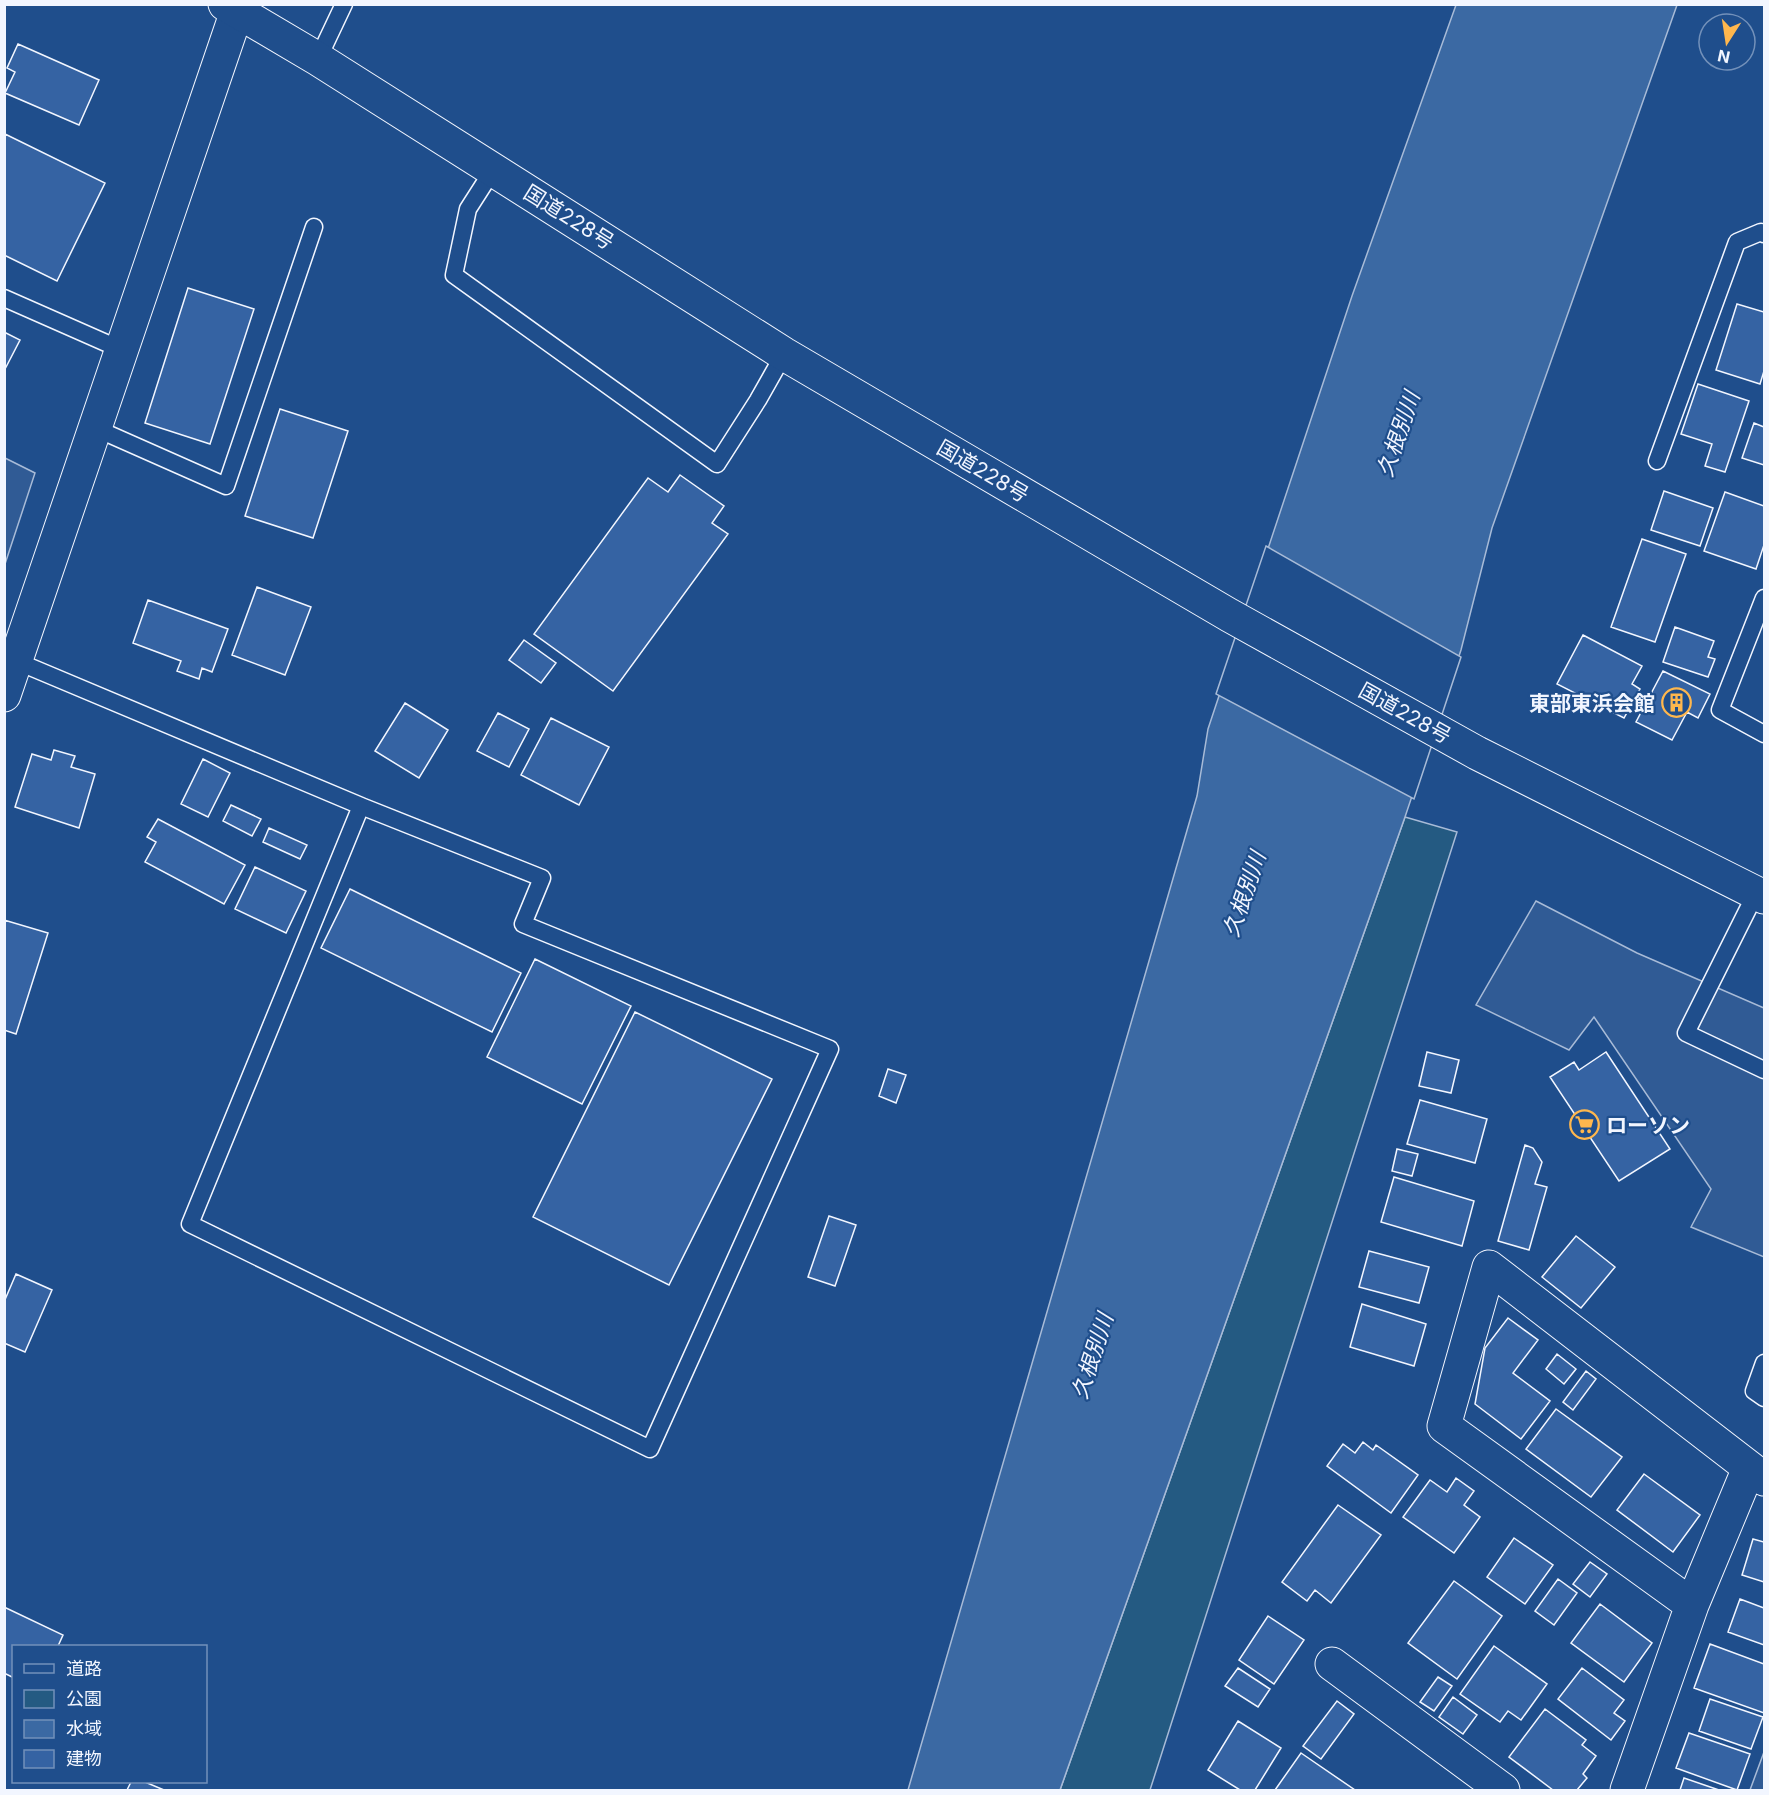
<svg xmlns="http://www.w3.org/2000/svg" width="1769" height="1795" font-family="Inter,'Noto Sans JP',sans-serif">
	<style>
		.green { fill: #245a82; stroke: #a8bbd7; stroke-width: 1.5 }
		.parking { fill: #305b95; stroke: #a8bbd7; stroke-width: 1.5 }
		.water { fill: #3b69a3; stroke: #a8bbd7; stroke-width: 1.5 }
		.pier { fill: #1f4e8c; stroke: #a8bbd7; stroke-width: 1.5 }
		.building { fill: #3563a3; stroke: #f2f6ff; stroke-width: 1.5 }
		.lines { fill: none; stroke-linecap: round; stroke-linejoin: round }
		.lane-casing { stroke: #f2f6ff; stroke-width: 19 }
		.street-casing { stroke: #f2f6ff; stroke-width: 35 }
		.secondary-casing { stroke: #f2f6ff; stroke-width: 35 }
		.highway-casing { stroke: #f2f6ff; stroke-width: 35 }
		.lane { stroke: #1f4e8c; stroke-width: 16 }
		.street { stroke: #1f4e8c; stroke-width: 33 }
		.secondary { stroke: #1f4e8c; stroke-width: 33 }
		.highway { stroke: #1f4e8c; stroke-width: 33 }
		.labels { text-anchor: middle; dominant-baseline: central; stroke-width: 4.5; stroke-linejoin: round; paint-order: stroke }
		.street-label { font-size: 21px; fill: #f2f6ff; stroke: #1f4e8c }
		.poi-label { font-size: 21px; font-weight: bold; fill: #f2f6ff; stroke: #1f4e8c; text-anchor: end }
		.water-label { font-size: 22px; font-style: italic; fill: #f2f6ff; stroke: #1f4e8c }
	</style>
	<rect width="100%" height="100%" fill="#1f4e8c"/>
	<path class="green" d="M1405,817L1457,832L1150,1790H1060Z"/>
	<path class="parking" d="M5,458L35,473L5,564Z
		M1536,901L1637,953L1764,1008V1257L1691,1227L1711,1189L1594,1017L1569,1050L1476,1005Z
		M1764,1752V1790H1750Z"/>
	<path class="water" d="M1456,5H1677L1492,528L1461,650L1405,817L1060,1790H908L1197,796L1208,729L1352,296Z"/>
	<path class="pier" d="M1266,546L1461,657L1414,799L1216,694Z"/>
	<path class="building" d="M18,44L99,80L79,125L5,93L15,72L7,68Z
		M5,134L105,183L57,281L4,255Z
		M188,288L254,309L210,444L145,423Z
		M1737,304L1764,312V371L1760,384L1716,370Z
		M4,332L20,340L4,371Z
		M1698,384L1749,401L1725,472L1705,466L1712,444L1681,434Z
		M280,409L348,431L313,538L245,516Z
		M1754,423L1764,427V465L1742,458Z
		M680,475L724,506L712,523L728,534L613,691L534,634L648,478L668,492Z
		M1664,491L1713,508L1700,546L1651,530Z
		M1725,492L1764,506V545L1756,569L1704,551Z
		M1642,539L1686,554L1655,642L1611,627Z
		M257,587L311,607L285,675L232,655Z
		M148,600L228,629L212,672L202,668L199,679L177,671L181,661L133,643Z
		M1675,627L1714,641L1708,657L1715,659L1708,677L1663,662Z
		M1583,635L1642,666L1632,684L1640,689L1624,718L1557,684Z
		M524,640L556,663L541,683L509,660Z
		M1663,671L1710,694L1698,718L1687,712L1672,740L1636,722Z
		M405,703L448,730L419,778L375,751Z
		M498,713L529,729L509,767L477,751Z
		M551,718L609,747L579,805L521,775Z
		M54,750L75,756L71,767L95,774L79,828L15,807L32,754L51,760Z
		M203,759L230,773L208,817L181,804Z
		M231,805L261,819L252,836L223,821Z
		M158,819L245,865L224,904L145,862L156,842L147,837Z
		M269,828L307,845L300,859L263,842Z
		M255,867L306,891L286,933L235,909Z
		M350,889L521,973L492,1032L321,948Z
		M4,920L48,933L16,1034L4,1030Z
		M535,959L631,1006L582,1104L487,1057Z
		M635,1012L772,1079L669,1285L533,1217Z
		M1427,1052L1459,1060L1451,1093L1419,1086Z
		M1606,1052L1670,1149L1619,1181L1550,1077L1574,1062L1579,1070Z
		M888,1069L906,1075L896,1103L879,1096Z
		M1420,1100L1487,1119L1475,1163L1407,1144Z
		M1525,1145L1533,1148L1542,1162L1535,1184L1547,1187L1529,1250L1498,1241Z
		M1397,1149L1418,1154L1412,1176L1392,1171Z
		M1394,1177L1474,1201L1462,1246L1381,1222Z
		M829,1216L856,1225L835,1286L808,1277Z
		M1576,1236L1615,1267L1581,1308L1542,1277Z
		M1369,1251L1429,1267L1419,1303L1359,1287Z
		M16,1274L52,1290L25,1352L4,1343V1302Z
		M1362,1304L1426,1324L1414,1366L1350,1347Z
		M1508,1318L1538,1340L1513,1373L1550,1401L1521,1439L1475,1404L1485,1348Z
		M1557,1354L1576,1369L1564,1384L1546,1369Z
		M1586,1371L1596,1379L1573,1410L1563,1402Z
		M1556,1409L1622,1457L1591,1497L1526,1449Z
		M1363,1442L1373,1450L1376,1445L1418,1475L1391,1513L1327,1466L1343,1444L1355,1453Z
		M1644,1474L1700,1515L1673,1552L1617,1510Z
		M1456,1478L1474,1491L1464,1505L1480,1517L1454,1553L1403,1517L1430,1480L1447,1492Z
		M1338,1505L1381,1535L1331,1603L1315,1590L1307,1601L1282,1582Z
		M1514,1538L1553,1565L1525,1604L1487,1577Z
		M1753,1539L1764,1542V1582L1742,1575Z
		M1590,1562L1607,1574L1590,1597L1573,1584Z
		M1558,1579L1577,1593L1554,1625L1535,1611Z
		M1454,1581L1502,1616L1457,1679L1408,1643Z
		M1740,1599L1764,1608V1645L1728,1632Z
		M1600,1604L1652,1643L1624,1682L1571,1643Z
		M4,1607L63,1635L58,1646H14V1678L4,1673Z
		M1268,1616L1304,1640L1274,1684L1239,1660Z
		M1710,1644L1764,1664V1713L1694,1688Z
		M1494,1646L1547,1684L1521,1720L1508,1711L1500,1722L1460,1694Z
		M1238,1668L1270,1689L1258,1707L1225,1686Z
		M1582,1668L1624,1700L1614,1713L1625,1721L1611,1740L1558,1699Z
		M1438,1677L1452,1686L1434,1711L1420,1702Z
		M1453,1697L1477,1715L1463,1734L1439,1717Z
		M1710,1699L1763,1717L1751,1749L1699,1731Z
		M1337,1701L1354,1714L1321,1759L1303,1746Z
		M1545,1709L1586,1740L1582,1745L1596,1756L1583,1774L1587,1778L1577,1790H1553L1509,1757Z
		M1238,1721L1281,1748L1255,1790H1240L1208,1770Z
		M1689,1733L1750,1754L1737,1790L1676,1768Z
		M1301,1753L1355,1790H1275Z
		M1684,1778L1719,1790H1680Z
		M131,1782H145L164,1790H127Z"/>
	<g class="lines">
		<defs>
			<path id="lane" d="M318,59L344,4
				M493,170L468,209L454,275L717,464L758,400L784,354
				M4,298L122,350
				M95,428L226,486L314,227
				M1657,461L1737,242L1761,232L1764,234
				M1764,598L1720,710L1764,734
				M16,661L361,806L190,1224L650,1449L830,1049L523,924L542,878L361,806
				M1756,893L1686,1033L1764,1070
				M1764,1363L1754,1391L1764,1398"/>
			<path id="street" d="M1692,1605L1444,1426L1489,1267L1764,1479
				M1332,1664L1503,1790
				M1627,1790L1692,1605L1749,1468"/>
			<path id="secondary" d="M4,695L237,11"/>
			<path id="highway" d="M225,4L318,59L784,354L1229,615L1477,753L1764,897"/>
		</defs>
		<use href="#lane" class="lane-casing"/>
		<use href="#street" class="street-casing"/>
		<use href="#secondary" class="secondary-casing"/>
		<use href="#highway" class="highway-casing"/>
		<use href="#lane" class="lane"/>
		<use href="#street" class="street"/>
		<use href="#secondary" class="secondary"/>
		<use href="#highway" class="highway"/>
	</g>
	<defs>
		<symbol id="building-ring" viewBox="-11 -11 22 22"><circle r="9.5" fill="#1f4e8c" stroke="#ffb74d" stroke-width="1.5"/><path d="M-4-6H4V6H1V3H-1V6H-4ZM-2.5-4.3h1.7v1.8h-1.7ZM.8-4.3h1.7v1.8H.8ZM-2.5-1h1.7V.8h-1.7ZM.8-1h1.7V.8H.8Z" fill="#ffb74d"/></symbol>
		<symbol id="supermarket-ring" viewBox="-11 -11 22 22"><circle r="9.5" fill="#1f4e8c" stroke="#ffb74d" stroke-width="1.5"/><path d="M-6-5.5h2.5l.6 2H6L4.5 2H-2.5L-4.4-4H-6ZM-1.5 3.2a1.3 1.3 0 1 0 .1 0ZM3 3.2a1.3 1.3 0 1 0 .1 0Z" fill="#ffb74d"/></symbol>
	</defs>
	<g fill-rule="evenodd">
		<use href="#building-ring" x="1660" y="686" width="33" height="33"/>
		<use href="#supermarket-ring" x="1568" y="1108" width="33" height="33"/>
	</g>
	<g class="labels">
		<g class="street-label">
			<text transform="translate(569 217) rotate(32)">国道228号</text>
			<text transform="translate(983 471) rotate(30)">国道228号</text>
			<text transform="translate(1405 713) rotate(29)">国道228号</text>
		</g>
		<g class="poi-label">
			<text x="1655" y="703">東部東浜会館</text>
			<text x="1606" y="1125" text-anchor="start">ローソン</text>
		</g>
		<g class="water-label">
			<text transform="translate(1398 434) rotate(-71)">久根別川</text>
			<text transform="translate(1244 894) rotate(-71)">久根別川</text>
			<text transform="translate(1092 1356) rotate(-72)">久根別川</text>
		</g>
	</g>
	<rect width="1769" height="1795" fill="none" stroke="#f2f6ff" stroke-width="12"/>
	<rect x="12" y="1645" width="195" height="138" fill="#1f4e8c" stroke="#7391ba" stroke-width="1.5"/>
	<rect x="24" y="1664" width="30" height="9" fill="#1f4e8c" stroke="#7391ba" stroke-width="1.5"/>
	<text x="66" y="1675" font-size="18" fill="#f2f6ff">道路</text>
	<rect x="24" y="1690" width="30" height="18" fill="#245a82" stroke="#7391ba" stroke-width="1.5"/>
	<text x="66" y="1705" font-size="18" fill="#f2f6ff">公園</text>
	<rect x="24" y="1720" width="30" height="18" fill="#3b69a3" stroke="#7391ba" stroke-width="1.5"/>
	<text x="66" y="1735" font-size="18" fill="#f2f6ff">水域</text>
	<rect x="24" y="1750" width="30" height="18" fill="#3563a3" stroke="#7391ba" stroke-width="1.5"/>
	<text x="66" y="1765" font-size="18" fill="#f2f6ff">建物</text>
	<g transform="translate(1727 42) rotate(192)"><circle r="28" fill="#1f4e8c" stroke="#7391ba" stroke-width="1.5"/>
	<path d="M0-4.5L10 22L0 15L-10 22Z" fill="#ffb74d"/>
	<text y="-9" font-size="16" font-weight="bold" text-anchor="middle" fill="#f2f6ff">N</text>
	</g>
</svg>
